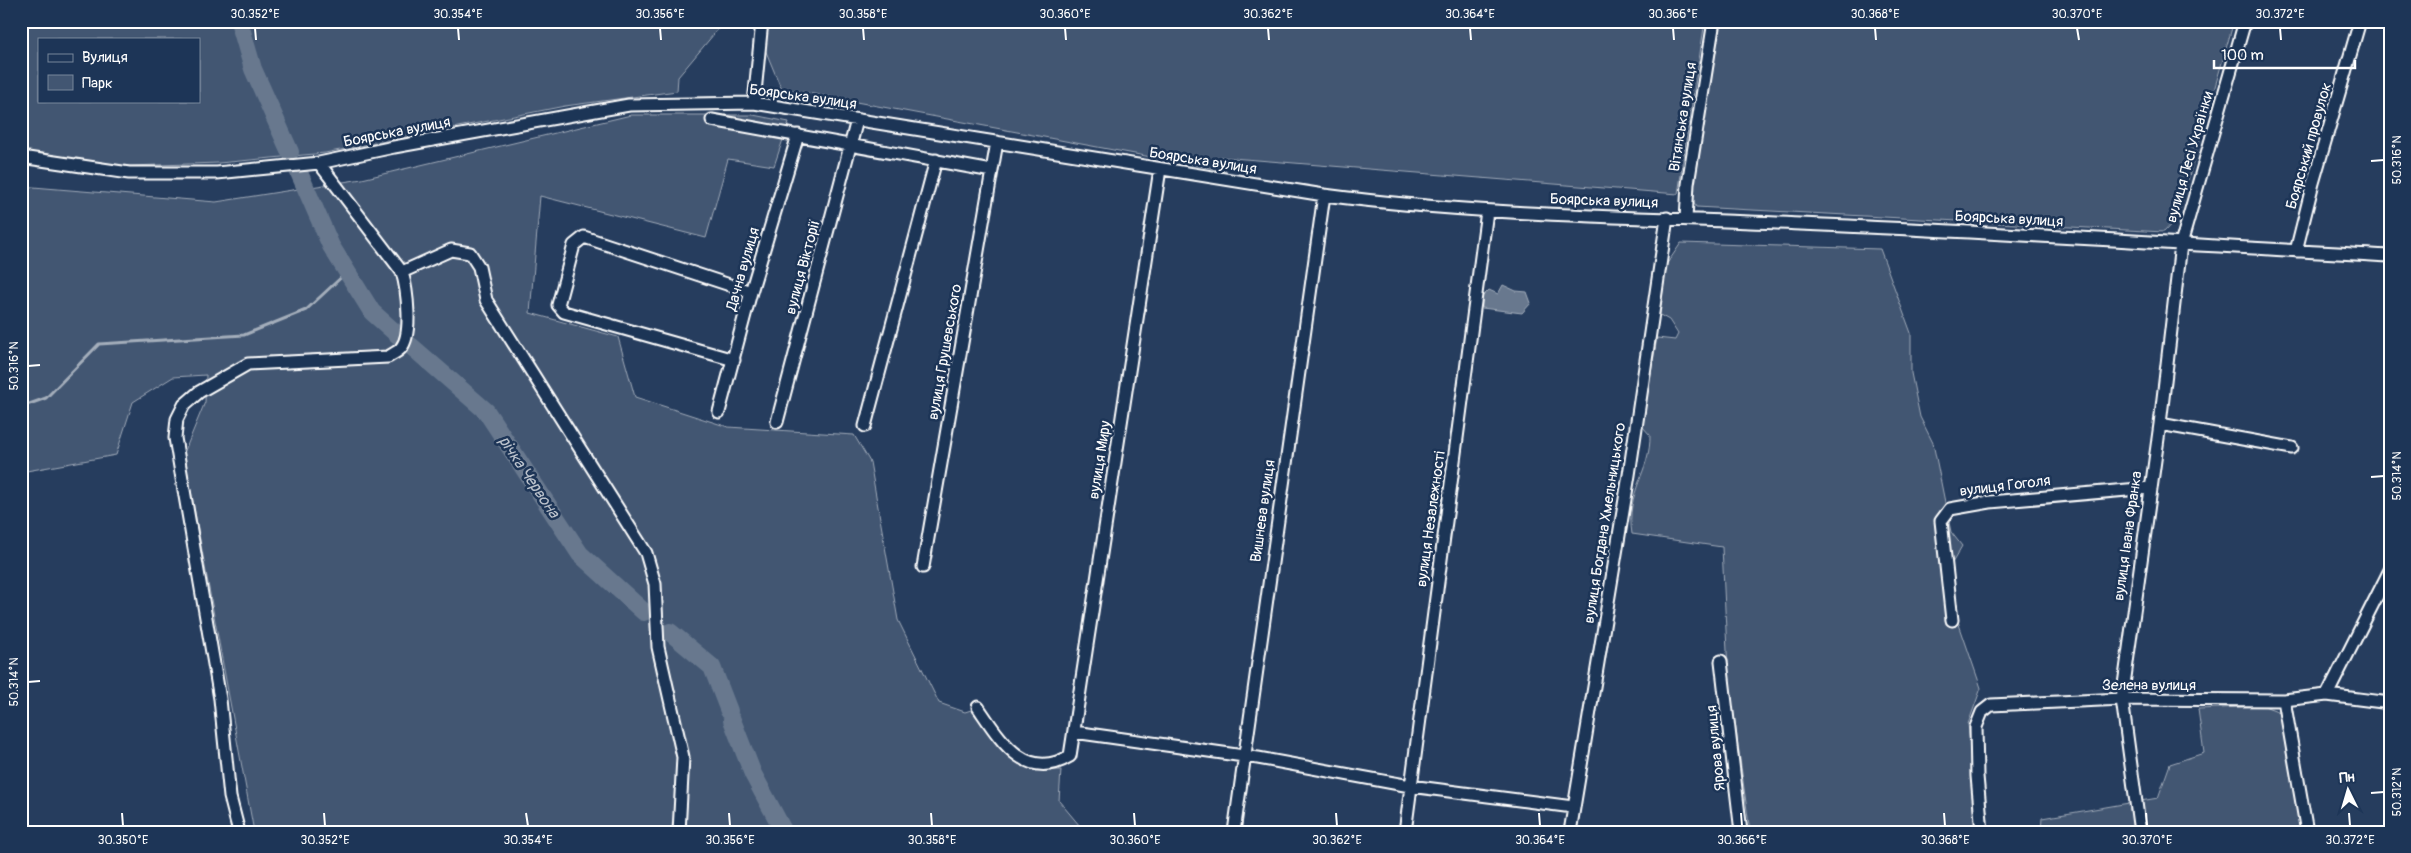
<svg xmlns="http://www.w3.org/2000/svg" width="2411" height="853" font-family="Pangolin,sans-serif">
	<style>
		.green { fill: #425672; stroke: #a0aab8; fill-rule: evenodd }
		.water { fill: #67788e; stroke: #a4aebb }
		.lines { fill: none; stroke-linecap: round; stroke-linejoin: round }
		.stream { stroke: #a4aebb; stroke-width: 3 }
		.river { stroke: #67788e; stroke-width: 18 }
		.minor-casing { stroke: #fff; stroke-width: 15 }
		.minor { stroke: #1d3557; stroke-width: 11 }
		.ticks { fill: none; stroke: #fff; stroke-width: 2 }
		.labels { text-anchor: middle; dominant-baseline: central; stroke-width: 5; stroke-linejoin: round; paint-order: stroke }
		.street-label { font-size: 15px; fill: #fff; stroke: #1d3557 }
		.water-label { font-size: 16px; font-style: italic; fill: #bbc2cc; stroke: #1d3557 }
		.neatline { fill: none; stroke: #fff; stroke-width: 2 }
		.ticks-label { font-size: 12px; text-anchor: middle; fill: #fff }
	</style>
	<rect width="100%" height="100%" fill="#263d5e"/>
	<filter id="ink" filterUnits="userSpaceOnUse"><feTurbulence type="fractalNoise" baseFrequency=".02" numOctaves="2"/><feDisplacementMap in="SourceGraphic" scale="10" xChannelSelector="R" yChannelSelector="G"/><feConvolveMatrix kernelMatrix="1 2 1 2 8 2 1 2 1" color-interpolation-filters="sRGB"/></filter>
	<g filter="url(#ink)">
		<path class="green" d="M21,21H718L719,28L678,77L677,91L565,106L325,153L219,163L129,166L46,160L21,149ZM39,39H199V101H39Z
			M763,21H1705L1678,194L1220,157L1226,171L781,88L762,42Z
			M1711,21H2234L2177,218L2164,232L1696,207L1685,187Z
			M631,115H753L789,122L774,166L728,159L706,238L540,196L530,313L618,337L635,397L728,427L854,435L870,462L898,620L939,703L965,712L971,710L1011,759L1034,771L1061,770L1059,801L1085,832H254L184,453L205,402L206,375L173,377L133,402L116,455L21,472V186L216,202L362,179Z
			M1681,243L1880,249L1911,333V373L1920,417L1933,443L1951,532L1962,546L1951,565L1950,598L1981,688L1968,724L1980,832H1750L1728,672L1722,547L1632,534C1625,492 1651,471 1650,435L1642,426L1657,338L1675,340L1678,334L1669,320L1660,315L1666,265Z
			M2264,706L2280,712L2302,832H2041L2042,818L2158,798L2170,764L2204,753L2198,709Z"/>
		<path class="water" d="M1503,285L1516,291L1527,292L1531,303L1522,313L1482,308V297L1489,290L1498,294Z"/>
		<g class="lines">
			<path class="stream" d="M21,407L46,398L99,344L244,335L306,310L347,272"/>
			<path class="river" d="M239,21L253,69L290,152
				M297,168L331,246L372,312L399,336
				M411,346L486,411L580,554L644,612
				M670,632L712,667L729,711
				M732,720L753,774L784,832"/>
			<defs>
				<path id="minor" d="M754,103L762,21
					M712,120L992,171
					M21,157L129,173H217L319,163L394,147L629,105L754,103L1324,195C1482,216 1641,217 1800,224C1997,232 2193,245 2390,256
					M1686,219L1688,184L1714,21
					M2296,251L2313,183L2360,21
					M402,272L451,250L470,253L479,267L486,300L646,553L655,584L658,647L683,757L679,832
					M734,360L564,312L558,305L574,245L584,237L751,292
					M719,412L751,292L798,135
					M777,422L857,120
					M2160,424L2292,448
					M865,426L936,160
					M923,567L997,142
					M1952,620L1941,521L1950,509L1990,502L2150,488
					M1721,661L1741,832
					M2327,695L2390,703
					M978,707C1000,739 1025,783 1070,756L1160,169
					M1074,732L1258,758L1410,786L1573,807
					M239,832L230,797L220,699L175,438L177,419L184,405L199,392L248,364L388,357C392,354 398,352 401,348C413,334 407,289 402,272L319,163
					M1234,832L1324,195
					M1405,832L1487,211
					M1570,832L1629,475L1667,218
					M1982,832L1977,776L1976,727L1982,712L1991,705L2122,699L2284,700
					M2140,832L2122,699L2160,424L2181,244L2245,21
					M2307,832L2284,700L2327,695L2390,570"/>
			</defs>
			<use href="#minor" class="minor-casing"/>
			<use href="#minor" class="minor"/>
		</g>
	</g>
	<path class="ticks" d="M255,28L256,40M458,28L459,40M660,28L661,40M863,28L864,40M1065,28L1066,40M1268,28L1269,40M1470,28L1471,40M1673,28L1674,40M1875,28L1876,40M2077,28L2079,40M2280,28L2281,40M2371,161L2384,160M28,366L40,365M2371,477L2384,476M28,682L40,681M2371,793L2384,792M122,813L123,826M324,813L325,826M526,813L528,826M729,813L730,826M931,813L932,826M1134,813L1135,826M1336,813L1337,826M1539,813L1540,826M1741,813L1742,826M1944,813L1945,826M2146,813L2147,826M2349,813L2350,826"/>
	<g class="labels">
		<g class="street-label">
			<text transform="translate(803 97) rotate(8)">Боярська вулиця</text>
			<text transform="translate(1683 117) rotate(-81)">Вітянська вулиця</text>
			<text transform="translate(397 132) rotate(-11)">Боярська вулиця</text>
			<text transform="translate(2309 146) rotate(-74)">Боярський провулок</text>
			<text transform="translate(2190 157) rotate(-74)">вулиця Лесі Українки</text>
			<text transform="translate(1203 161) rotate(9)">Боярська вулиця</text>
			<text transform="translate(1604 201) rotate(2)">Боярська вулиця</text>
			<text transform="translate(2009 219) rotate(3)">Боярська вулиця</text>
			<text transform="translate(803 267) rotate(-75)">вулиця Вікторії</text>
			<text transform="translate(743 269) rotate(-74)">Дачна вулиця</text>
			<text transform="translate(945 352) rotate(-80)">вулиця Грушевського</text>
			<text transform="translate(1100 460) rotate(-81)">вулиця Миру</text>
			<text transform="translate(2005 486) rotate(-7)">вулиця Гоголя</text>
			<text transform="translate(1263 511) rotate(-82)">Вишнева вулиця</text>
			<text transform="translate(1431 519) rotate(-82)">вулиця Незалежності</text>
			<text transform="translate(1605 523) rotate(-81)">вулиця Богдана Хмельницького</text>
			<text transform="translate(2128 536) rotate(-82)">вулиця Івана Франка</text>
			<text x="2149" y="685">Зелена вулиця</text>
			<text transform="translate(1716 748) rotate(-96)">Ярова вулиця</text>
		</g>
		<g class="water-label">
			<text transform="translate(529 477) rotate(56)">річка Червона</text>
		</g>
	</g>
	<rect width="2411" height="853" fill="none" stroke="#1d3557" stroke-width="55"/>
	<rect x="38" y="38" width="162" height="65" fill="#1d3557" stroke="#77869a"/>
	<rect x="48" y="54" width="25" height="8" fill="#1d3557" stroke="#77869a"/>
	<text x="82" y="62" font-size="15" fill="#ffffff">Вулиця</text>
	<rect x="48" y="75" width="25" height="15" fill="#425672" stroke="#77869a"/>
	<text x="82" y="88" font-size="15" fill="#ffffff">Парк</text>
	<g transform="translate(2348 790) rotate(355)" stroke="#1d3557" stroke-width="4" paint-order="stroke">
	<path d="M0-4L9 19L0 12L-9 19Z" fill="#ffffff"/>
	<text y="-8" font-size="14" font-weight="bold" text-anchor="middle" fill="#ffffff">Пн</text>
	</g>
	<path d="M2214 60v8h141v-8" fill="none" stroke="#ffffff" stroke-width="2.5"/>
	<text x="2221" y="60" font-size="15" fill="#ffffff" stroke="#1d3557" stroke-width="4" paint-order="stroke">100 m</text>
	<rect x="28" y="28" width="2356" height="798" class="neatline"/>
	<g class="ticks-label">
		<text x="255" y="18">30.352°E</text>
		<text x="458" y="18">30.354°E</text>
		<text x="660" y="18">30.356°E</text>
		<text x="863" y="18">30.358°E</text>
		<text x="1065" y="18">30.360°E</text>
		<text x="1268" y="18">30.362°E</text>
		<text x="1470" y="18">30.364°E</text>
		<text x="1673" y="18">30.366°E</text>
		<text x="1875" y="18">30.368°E</text>
		<text x="2077" y="18">30.370°E</text>
		<text x="2280" y="18">30.372°E</text>
		<text transform="translate(2397 160) rotate(-90)" y="4">50.316°N</text>
		<text transform="translate(14 366) rotate(-90)" y="4">50.316°N</text>
		<text transform="translate(2397 476) rotate(-90)" y="4">50.314°N</text>
		<text transform="translate(14 682) rotate(-90)" y="4">50.314°N</text>
		<text transform="translate(2397 792) rotate(-90)" y="4">50.312°N</text>
		<text x="123" y="844">30.350°E</text>
		<text x="325" y="844">30.352°E</text>
		<text x="528" y="844">30.354°E</text>
		<text x="730" y="844">30.356°E</text>
		<text x="932" y="844">30.358°E</text>
		<text x="1135" y="844">30.360°E</text>
		<text x="1337" y="844">30.362°E</text>
		<text x="1540" y="844">30.364°E</text>
		<text x="1742" y="844">30.366°E</text>
		<text x="1945" y="844">30.368°E</text>
		<text x="2147" y="844">30.370°E</text>
		<text x="2350" y="844">30.372°E</text>
	</g>
</svg>
